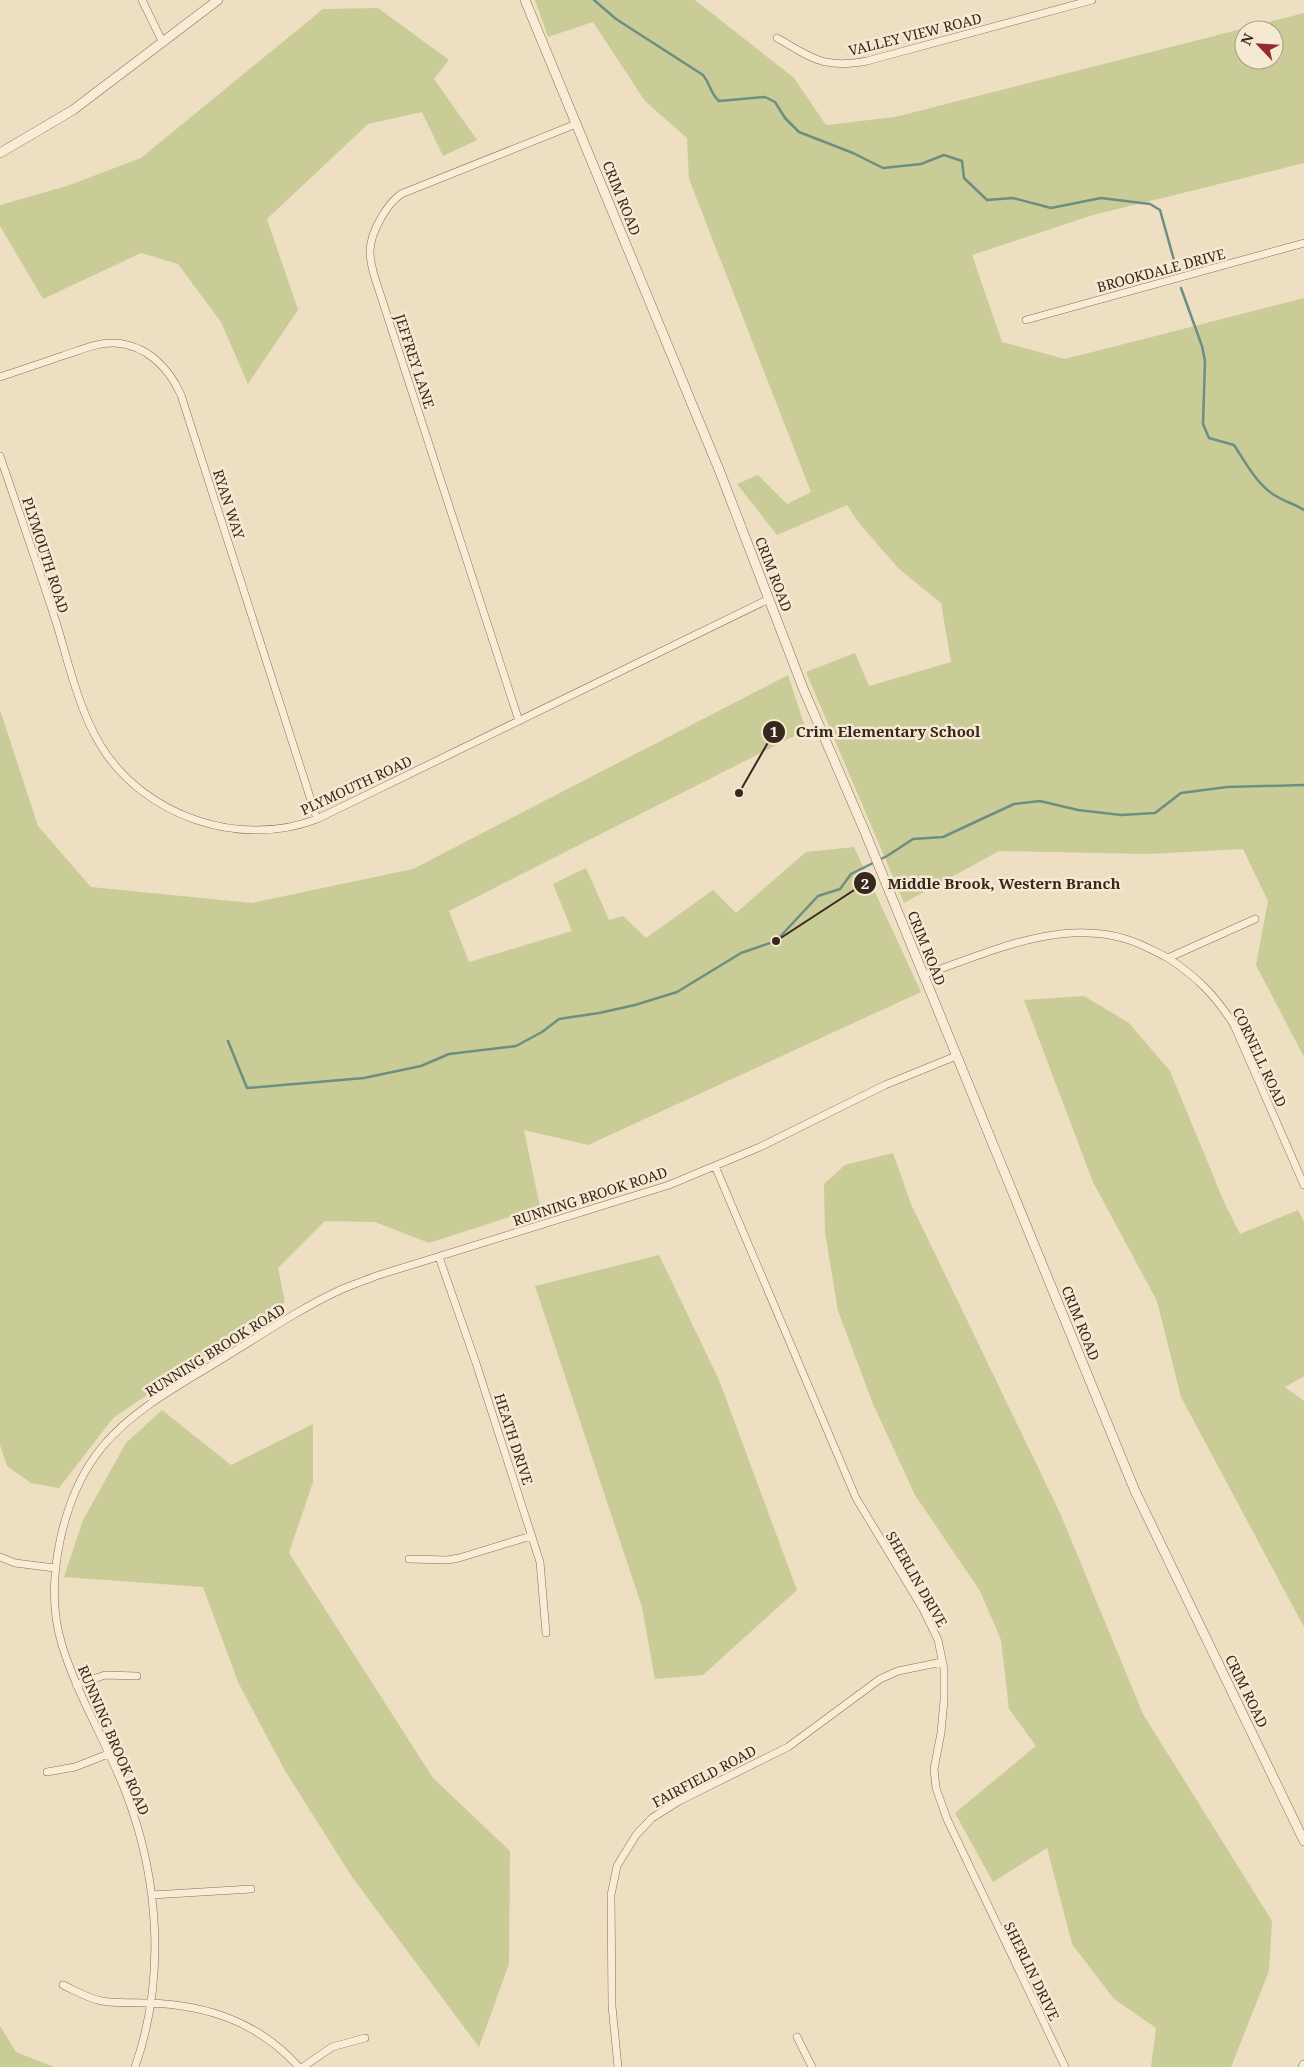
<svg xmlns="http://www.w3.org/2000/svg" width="1304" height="2067" font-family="'Noto Serif',serif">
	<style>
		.green { fill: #c9cc96; fill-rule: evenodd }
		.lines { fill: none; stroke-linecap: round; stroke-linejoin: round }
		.stream { stroke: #6c8e83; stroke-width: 2.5 }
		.minor-casing { stroke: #876f5a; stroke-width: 8 }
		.tertiary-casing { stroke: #876f5a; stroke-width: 10 }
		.minor { stroke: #f8ecd6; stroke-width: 7 }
		.tertiary { stroke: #f8ecd6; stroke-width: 9 }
		.labels { text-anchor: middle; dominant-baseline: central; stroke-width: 5; stroke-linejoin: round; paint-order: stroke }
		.street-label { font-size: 14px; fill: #37281e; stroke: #f5e9d2 }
		.leader { fill: none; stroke: #37281e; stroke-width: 2 }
		.callout-dot { fill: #37281e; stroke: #f5e9d2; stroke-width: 2 }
		.mark-label { font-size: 15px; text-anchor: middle; font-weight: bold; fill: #fff }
		.callout-label { font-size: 15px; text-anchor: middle; font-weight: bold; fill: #37281e; stroke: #f5e9d2; stroke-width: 5; stroke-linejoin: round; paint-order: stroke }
	</style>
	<rect width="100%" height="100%" fill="#eedec2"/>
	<path class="green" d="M535,0H695L794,78L826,125L895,117L1304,13V163L1093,215L972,255L1002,342L1065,359L1304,298V1057L1256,965L1268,901L1243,849L1148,854L999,851L904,903L806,672L855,653L869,686L951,662L941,603L899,569L859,523L847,505L777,535L737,484L758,475L787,504L811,492L689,179L687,138L645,101L593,22L548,37ZM1244,30H1274V60H1244Z
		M378,8L449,60L434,79L477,140L443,156L422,112L368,124L267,219L298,310L248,384L221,322L178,264L141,253L43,299L0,226V205L67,186L141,158L323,9Z
		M788,675L806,730L449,911L469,962L572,931L553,884L586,868L609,920L623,916L646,938L713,890L736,913L806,852L854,847L921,992L588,1145L524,1130L540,1207L429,1243L375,1222L325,1221L278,1268L285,1302L113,1418L59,1488L31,1483L7,1466L0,1445V710L38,826L91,887L252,903L413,869Z
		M1084,996L1129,1023L1170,1071L1224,1202L1240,1234L1298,1210L1304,1222V1376L1285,1387L1304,1401V1627L1181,1397L1157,1301L1093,1182L1024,1000Z
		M893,1153L911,1204L1060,1513L1143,1714L1272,1921L1269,1971L1231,2067H1151L1156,2028L1114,1999L1072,1944L1047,1848L993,1882L955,1813L1036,1746L1009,1709L1001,1640L980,1591L915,1495L873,1404L838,1311L825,1232L824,1184L845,1165Z
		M659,1255L719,1380L797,1590L703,1675L655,1679L642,1607L535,1286Z
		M162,1410L231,1465L313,1424V1482L289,1553L433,1778L510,1851L509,1964L479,2047L352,1877L284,1769L238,1682L203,1587L64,1577L83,1520L126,1443Z
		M0,2026L16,2052L54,2067H0Z"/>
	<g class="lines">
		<path class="stream" d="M594,0L616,19L703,75C711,85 710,93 719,101L765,97L775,102L785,118L799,132L853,153L883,168L921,164L944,155L962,161L964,178L987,200L1013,198L1051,208L1101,198L1150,204L1160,210L1177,271
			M1181,288L1202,346L1205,361L1203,424L1209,438L1234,445C1245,462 1258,486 1276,496C1285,502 1295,504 1304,510
			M228,1041L247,1088L364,1078L421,1066L449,1054L516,1046L542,1032L559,1019L599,1013L635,1005L677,992L741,953L776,941L818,896L840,889L851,874L887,856L913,839L943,837L1014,804L1040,801L1078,810L1121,815L1155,813L1181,793L1227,787L1304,785"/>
		<defs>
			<path id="minor" d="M142,0L163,43
				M777,38C814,59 823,69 867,61L1092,0
				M1026,320L1304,243
				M0,377C21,370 42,363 62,356C79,351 97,342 115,343C147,345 169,368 181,395L317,819
				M0,456C19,512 39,569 57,625C69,665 79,710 101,746C144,816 240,849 317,819L769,599
				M519,721L374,275C372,267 370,260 370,252C370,233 386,205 401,194L576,124
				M1168,958C1197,977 1215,995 1234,1025L1304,1185
				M923,975C986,954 1058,918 1126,939C1140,943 1154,951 1168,958L1255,919
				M715,1166L856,1498L923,1609L938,1640L944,1669V1700L941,1733L934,1769L936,1788L947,1819L1065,2067
				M439,1257L476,1363L540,1562L546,1633
				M0,1557L15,1563L55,1568
				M409,1559L447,1560L459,1558L531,1536
				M76,1685L105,1675L137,1676
				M47,1772L75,1767L108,1754
				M152,1895L251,1889
				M63,1985C76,1991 89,1999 102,2001C117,2004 133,2002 148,2003C208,2005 258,2022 299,2067
				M797,2037L812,2067
				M135,2067C166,1979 159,1879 126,1793C107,1743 78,1697 62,1645C43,1584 62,1495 103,1446C133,1410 178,1386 217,1362C257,1338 297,1310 340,1290C351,1285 364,1281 376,1276L669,1185L760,1147L885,1085L956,1056
				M303,2067L332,2047L365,2038
				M618,2067L612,2006L611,1895L617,1866L636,1835L652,1818L679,1801L788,1747L880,1679L898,1671L942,1662"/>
			<path id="tertiary" d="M525,0L720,472L803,688L865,832L1135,1491L1304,1841
				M0,153L73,110L218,0
				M1303,2067L1304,2065"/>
		</defs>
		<use href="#minor" class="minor-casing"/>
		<use href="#tertiary" class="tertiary-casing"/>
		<use href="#minor" class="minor"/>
		<use href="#tertiary" class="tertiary"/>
	</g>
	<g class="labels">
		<g class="street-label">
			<text transform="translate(915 34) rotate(-14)">VALLEY VIEW ROAD</text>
			<text transform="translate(622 198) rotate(68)">CRIM ROAD</text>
			<text transform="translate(1161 270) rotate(-15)">BROOKDALE DRIVE</text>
			<text transform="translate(415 361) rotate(72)">JEFFREY LANE</text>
			<text transform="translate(229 504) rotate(72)">RYAN WAY</text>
			<text transform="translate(46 555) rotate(72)">PLYMOUTH ROAD</text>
			<text transform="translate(774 574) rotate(69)">CRIM ROAD</text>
			<text transform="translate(356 785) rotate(-25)">PLYMOUTH ROAD</text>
			<text transform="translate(927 948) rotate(68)">CRIM ROAD</text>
			<text transform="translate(1260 1057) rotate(65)">CORNELL ROAD</text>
			<text transform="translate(590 1196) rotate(-18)">RUNNING BROOK ROAD</text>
			<text transform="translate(1081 1323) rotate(68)">CRIM ROAD</text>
			<text transform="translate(215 1350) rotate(-32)">RUNNING BROOK ROAD</text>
			<text transform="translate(514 1439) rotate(72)">HEATH DRIVE</text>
			<text transform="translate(917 1579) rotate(60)">SHERLIN DRIVE</text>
			<text transform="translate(1247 1691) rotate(64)">CRIM ROAD</text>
			<text transform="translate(114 1740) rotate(67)">RUNNING BROOK ROAD</text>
			<text transform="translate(704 1776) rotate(-28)">FAIRFIELD ROAD</text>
			<text transform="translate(1032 1971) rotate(64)">SHERLIN DRIVE</text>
		</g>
	</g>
	<path class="leader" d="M739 793L774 732M776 941L865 883"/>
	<g class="callout-dot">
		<circle cx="739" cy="793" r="5"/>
		<circle cx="776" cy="941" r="5"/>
		<circle cx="774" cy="732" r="12"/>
		<circle cx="865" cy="883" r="12"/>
	</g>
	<g class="mark-label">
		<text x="774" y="737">1</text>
		<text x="865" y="889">2</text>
	</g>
	<g class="callout-label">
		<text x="888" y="737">Crim Elementary School</text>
		<text x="1004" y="889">Middle Brook, Western Branch</text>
	</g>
	<g transform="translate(1259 45) rotate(295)"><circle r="24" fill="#f5e9d2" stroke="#a99c8a"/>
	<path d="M0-4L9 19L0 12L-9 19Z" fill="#962a32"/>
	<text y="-8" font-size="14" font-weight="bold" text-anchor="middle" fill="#37281e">N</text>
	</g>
</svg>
